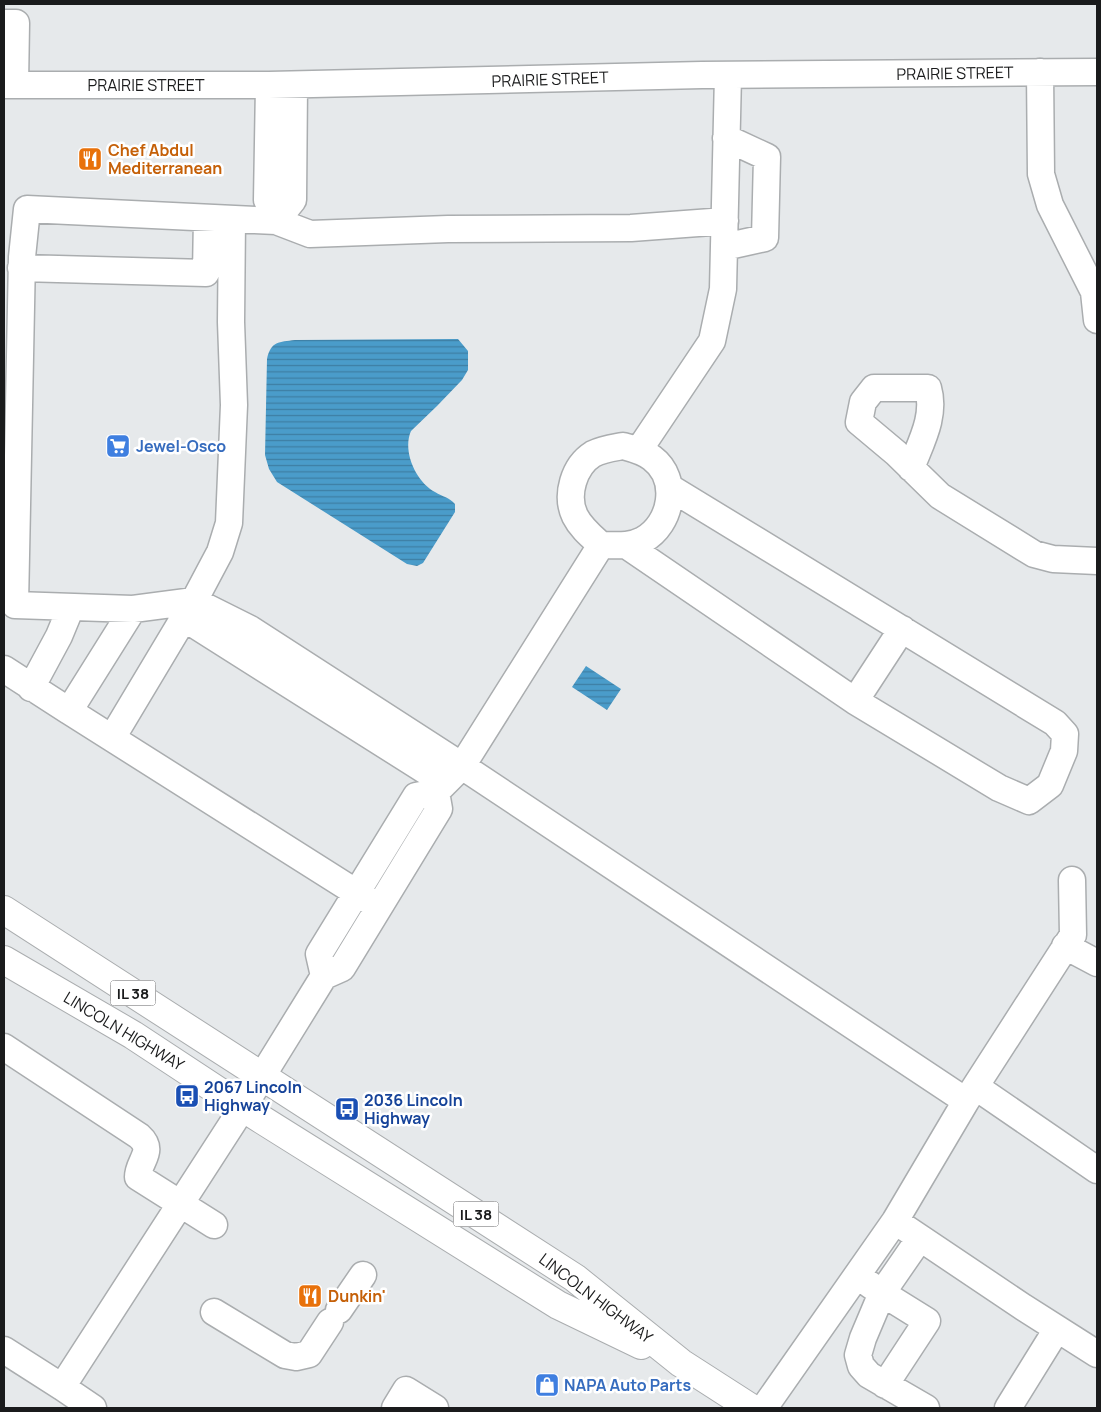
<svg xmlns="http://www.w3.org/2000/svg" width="1101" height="1412" font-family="Manrope,sans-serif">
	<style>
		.water { fill: url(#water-rules) }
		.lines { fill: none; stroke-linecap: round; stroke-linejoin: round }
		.minor-casing { stroke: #aaadaf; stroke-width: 29 }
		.major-casing { stroke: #aaadaf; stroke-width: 30 }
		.minor { stroke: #fff; stroke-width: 26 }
		.major { stroke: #fff; stroke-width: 28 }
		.labels { text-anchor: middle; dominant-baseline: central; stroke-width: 5; stroke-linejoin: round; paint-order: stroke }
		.shield { fill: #fff; stroke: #5f5f60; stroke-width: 1 }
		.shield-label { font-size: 15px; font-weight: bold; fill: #1a1b1c }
		.street-label { font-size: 16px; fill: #1a1b1c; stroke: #fff }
		.food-label { font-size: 16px; font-weight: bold; fill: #c56008; stroke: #fff; text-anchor: start }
		.shop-label { font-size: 16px; font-weight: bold; fill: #366cbe; stroke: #fff; text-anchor: start }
		.transit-label { font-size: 16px; font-weight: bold; fill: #164399; stroke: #fff; text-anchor: start }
	</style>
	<defs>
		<pattern id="water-rules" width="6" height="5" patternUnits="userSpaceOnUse" patternTransform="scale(1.25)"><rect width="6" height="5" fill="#4a9cca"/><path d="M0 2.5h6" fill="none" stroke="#3d7ea3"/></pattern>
	</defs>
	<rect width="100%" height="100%" fill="#e6e9eb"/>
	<path class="water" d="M458,339L468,351V370L462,380L437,406L411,431C402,451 416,482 435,492C443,497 449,497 455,504V512L423,563L417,566L407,564L277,482L269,469L265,455L267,359C271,341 279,342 295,340Z
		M586,666L621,689L607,710L572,687Z"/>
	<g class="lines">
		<defs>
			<path id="minor" d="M4,23H16L15,85
				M1040,72L1041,174L1050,205L1094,292L1097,320
				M4,85H269L702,75L1097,72
				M269,85L267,200L276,221
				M232,219L231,322L234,405L229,523L220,552L194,601L133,609L15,605L22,257L27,209L276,221L310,234L448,229L631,228L725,221
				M276,221L293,200L294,85
				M724,247L765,238L767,157L726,138
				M21,268L206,273L207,218
				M623,446C634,449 643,451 652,458C680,479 672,524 643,540C630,547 615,545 601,545C591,536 581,528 575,516C565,495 574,466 593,454C603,449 612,448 623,446Z
				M639,450L712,341L723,289L728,75
				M911,468C921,442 936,416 928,388H874L863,402L859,422L896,453L940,496L1034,554L1053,559L1097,561
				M626,545L855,701L999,788L1029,801L1050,785L1064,751L1065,734L1055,723L669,487
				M184,618L445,783
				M4,669L69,711L133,609
				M31,688L59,636L71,607
				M855,701L902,629
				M69,711L371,902
				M112,738L194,601L250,629L462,766L966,1101
				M1065,946L1097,963
				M324,976L319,954L416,796L436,792L462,766L601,545
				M4,1047L139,1136C156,1151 138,1161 138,1177L214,1225
				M976,1087L1097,1170
				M895,1221L1023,1307L1097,1354
				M869,1284L882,1293L863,1338L858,1355L861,1366L869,1375L926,1408
				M339,1310L363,1275
				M214,1312L285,1355L296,1357L309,1354L330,1322
				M4,1350L62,1387L243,1107L324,976L342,968L439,809L436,792
				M885,1385L927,1321L882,1293L920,1238
				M62,1387L93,1408
				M395,1408L406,1390L435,1408
				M764,1408L895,1221L966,1101L1073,935L1072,880
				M1008,1408L1057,1329"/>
			<path id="major" d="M4,910L575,1278L681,1363L751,1408
				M4,960L133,1035L253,1114L558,1305L641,1345"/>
		</defs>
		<use href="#minor" class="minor-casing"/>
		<use href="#major" class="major-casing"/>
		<use href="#minor" class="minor"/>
		<use href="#major" class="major"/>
	</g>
	<defs>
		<symbol id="restaurant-square" viewBox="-11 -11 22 22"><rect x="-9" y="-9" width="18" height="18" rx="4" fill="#e8710a" stroke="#fff"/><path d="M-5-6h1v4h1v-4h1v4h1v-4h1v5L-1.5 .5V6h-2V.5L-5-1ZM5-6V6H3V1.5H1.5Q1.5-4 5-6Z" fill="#fff"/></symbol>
		<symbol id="supermarket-square" viewBox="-11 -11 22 22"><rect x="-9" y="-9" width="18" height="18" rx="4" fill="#3f7fe0" stroke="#fff"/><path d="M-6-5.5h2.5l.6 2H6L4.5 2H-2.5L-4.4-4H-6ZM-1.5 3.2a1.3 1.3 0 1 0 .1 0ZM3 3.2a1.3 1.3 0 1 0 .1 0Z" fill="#fff"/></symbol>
		<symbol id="bus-square" viewBox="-11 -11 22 22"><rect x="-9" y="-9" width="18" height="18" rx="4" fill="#1a4fb4" stroke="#fff"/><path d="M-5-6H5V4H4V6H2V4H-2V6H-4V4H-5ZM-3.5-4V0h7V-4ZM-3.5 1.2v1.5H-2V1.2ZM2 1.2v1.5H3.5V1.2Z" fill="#fff"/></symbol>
		<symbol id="shop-square" viewBox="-11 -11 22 22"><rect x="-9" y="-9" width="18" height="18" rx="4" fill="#3f7fe0" stroke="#fff"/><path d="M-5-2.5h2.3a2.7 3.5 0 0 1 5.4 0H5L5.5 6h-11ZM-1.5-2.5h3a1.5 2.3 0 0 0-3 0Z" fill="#fff"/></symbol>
	</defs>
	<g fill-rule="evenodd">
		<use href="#restaurant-square" x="76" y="145" width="28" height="28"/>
		<use href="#supermarket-square" x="104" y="432" width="28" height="28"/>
		<use href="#bus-square" x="173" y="1082" width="28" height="28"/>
		<use href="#bus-square" x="333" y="1095" width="28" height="28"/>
		<use href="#restaurant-square" x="296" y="1282" width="28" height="28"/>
		<use href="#shop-square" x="533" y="1371" width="28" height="28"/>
	</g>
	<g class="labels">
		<g class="shield">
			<rect x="110.5" y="980.5" width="45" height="25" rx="4"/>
			<rect x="453.5" y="1201.5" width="45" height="25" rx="4"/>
		</g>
		<g class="shield-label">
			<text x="133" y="993">IL 38</text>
			<text x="476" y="1214">IL 38</text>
		</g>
		<g class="street-label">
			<text transform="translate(955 73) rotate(-1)">PRAIRIE STREET</text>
			<text transform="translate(550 79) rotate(-2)">PRAIRIE STREET</text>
			<text x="146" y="85">PRAIRIE STREET</text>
			<text transform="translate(124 1031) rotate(31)">LINCOLN HIGHWAY</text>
			<text transform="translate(596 1298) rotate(37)">LINCOLN HIGHWAY</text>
		</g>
		<g class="food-label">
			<text x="108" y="150">Chef Abdul<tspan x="108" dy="18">Mediterranean</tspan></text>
			<text x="328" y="1296">Dunkin'</text>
		</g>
		<g class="shop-label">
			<text x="136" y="446">Jewel-Osco</text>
			<text x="564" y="1385">NAPA Auto Parts</text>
		</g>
		<g class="transit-label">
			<text x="204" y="1087">2067 Lincoln<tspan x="204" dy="18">Highway</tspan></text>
			<text x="364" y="1100">2036 Lincoln<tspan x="364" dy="18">Highway</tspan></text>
		</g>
	</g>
	<rect width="1101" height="1412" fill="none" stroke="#1a1b1c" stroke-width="10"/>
</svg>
